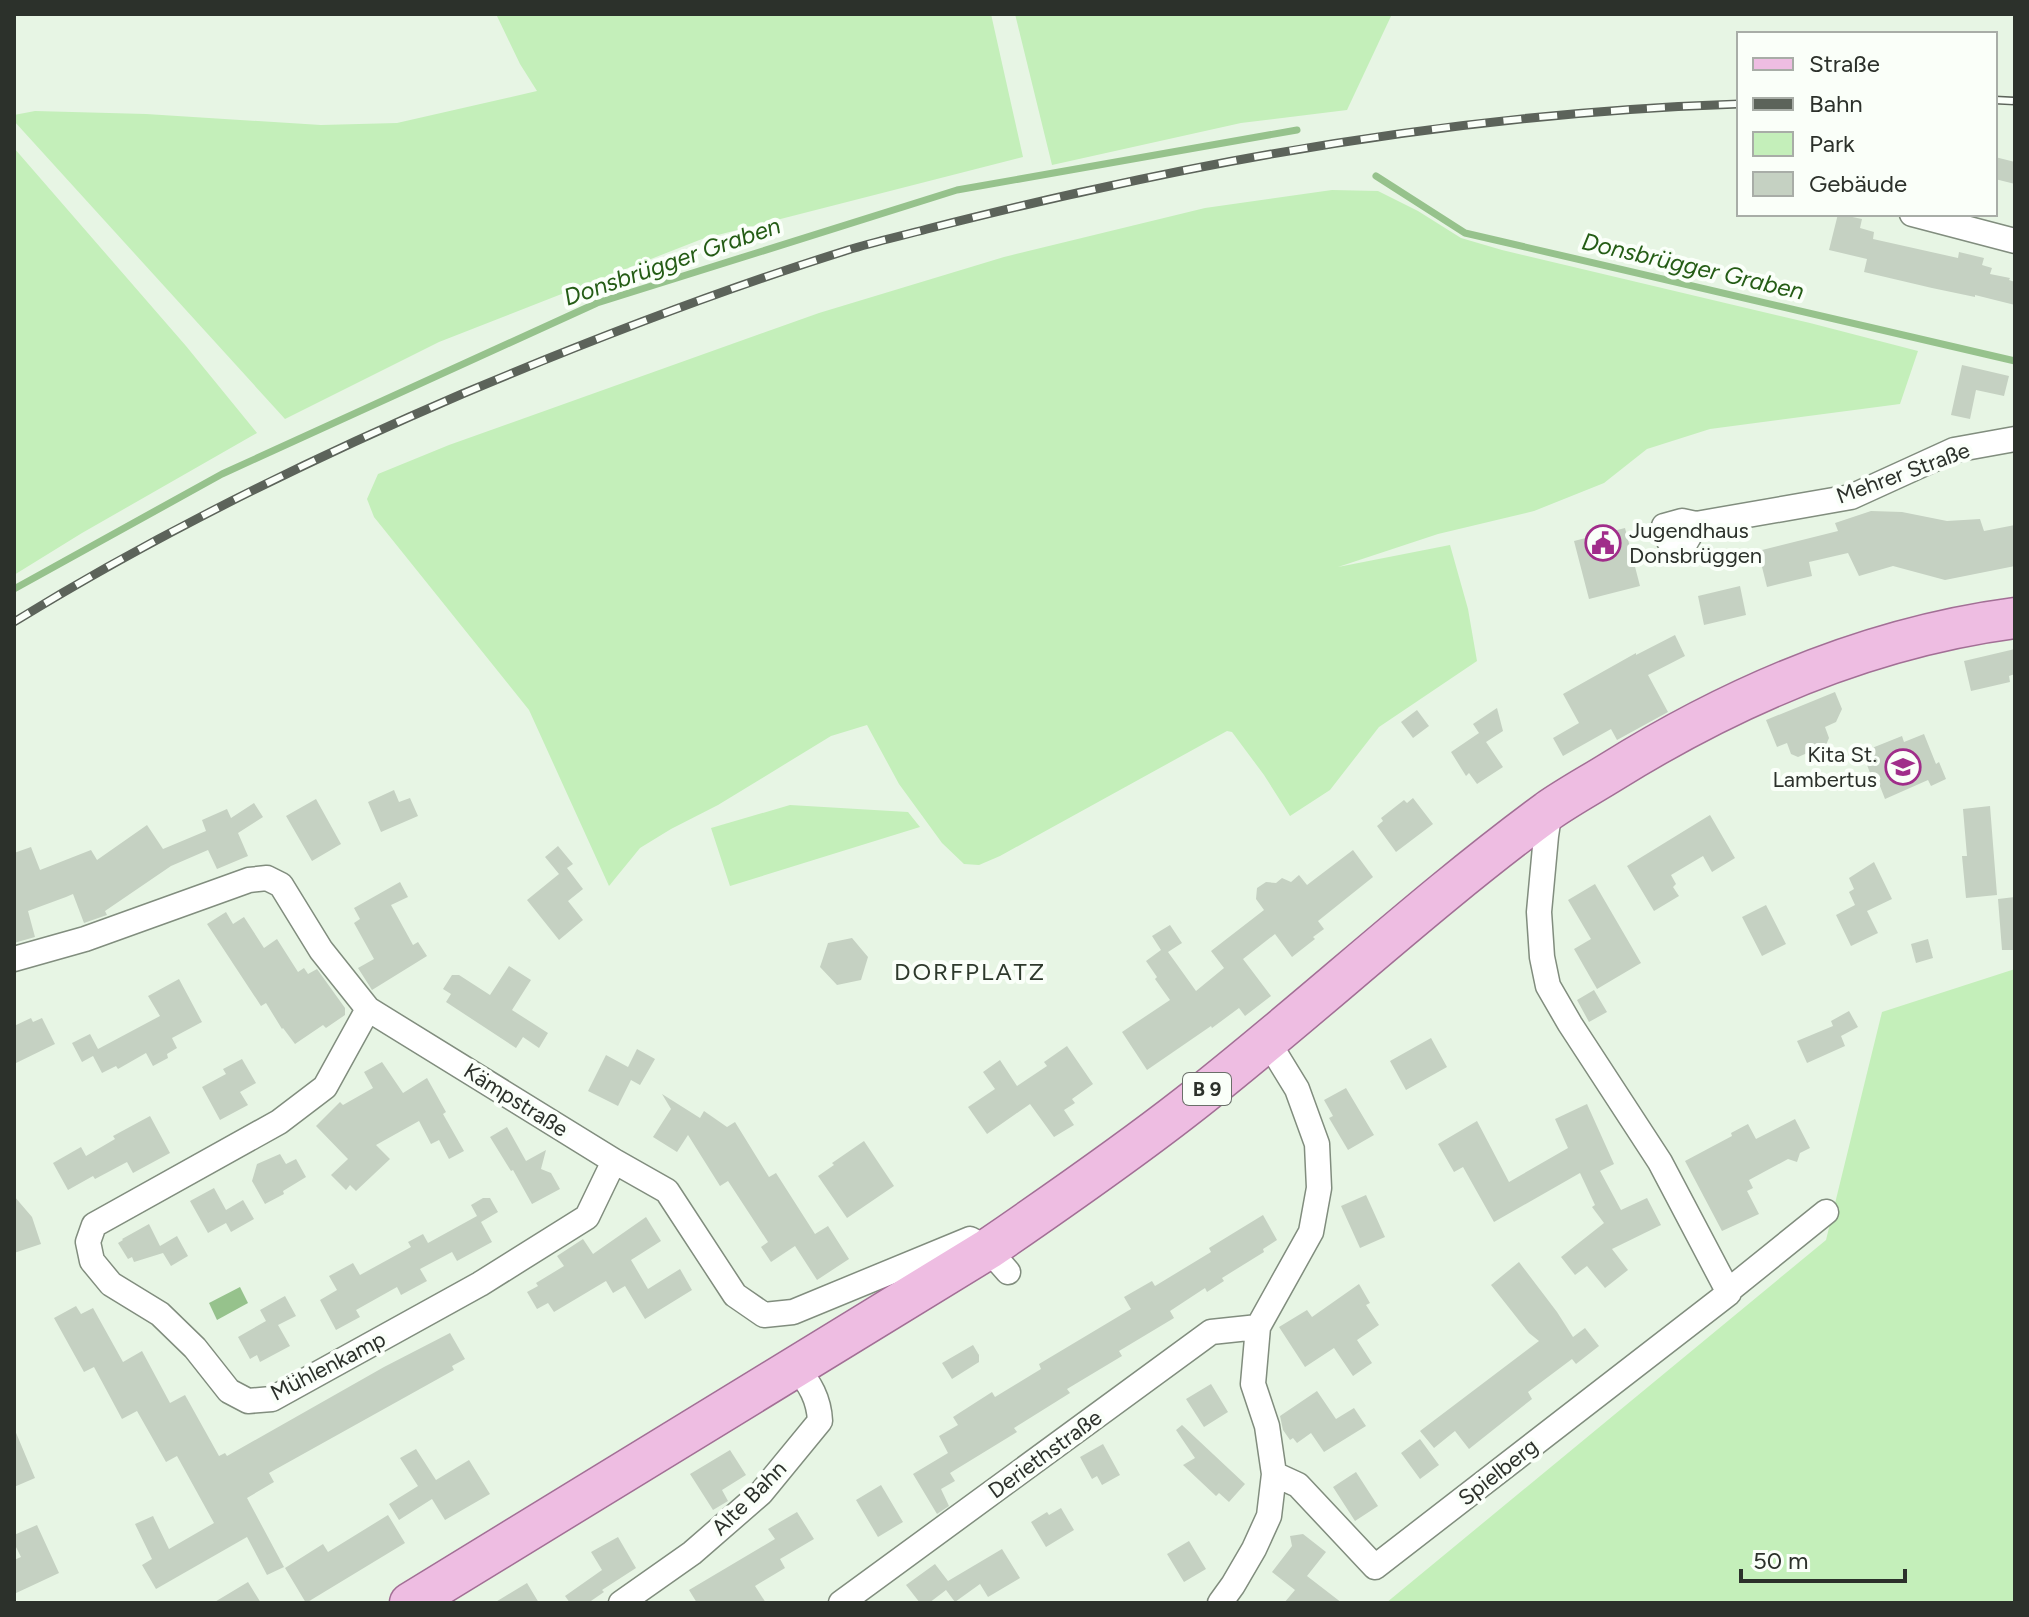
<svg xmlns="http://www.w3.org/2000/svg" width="2029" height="1617" font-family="Figtree,sans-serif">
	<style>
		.green { fill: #c4efba }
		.water { fill: #96c28c }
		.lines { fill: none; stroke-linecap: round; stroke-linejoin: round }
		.stream { stroke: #96c28c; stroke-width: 7 }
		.building { fill: #c5d1c2 }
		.minor-casing { stroke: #818d7e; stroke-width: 27 }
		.primary-casing { stroke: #a26f95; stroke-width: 43 }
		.minor { stroke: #fff; stroke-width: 24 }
		.primary { stroke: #eebde2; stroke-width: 40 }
		.rail-casing { stroke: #5c635a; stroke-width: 9 }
		.rail { stroke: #fafff9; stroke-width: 6; stroke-dasharray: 18; stroke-linecap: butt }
		.labels { text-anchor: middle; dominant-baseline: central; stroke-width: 8; stroke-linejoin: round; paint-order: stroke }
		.shield { fill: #fafff9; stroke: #6a6f69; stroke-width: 2 }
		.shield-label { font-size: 20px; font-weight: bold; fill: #2c312b }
		.street-label { font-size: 22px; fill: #2c312b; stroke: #fafff9 }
		.poi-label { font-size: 22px; fill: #2c312b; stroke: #fafff9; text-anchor: start }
		.water-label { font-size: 24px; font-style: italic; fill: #245c15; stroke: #fafff9 }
		.neighbourhood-label { font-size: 24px; letter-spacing: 2px; fill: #2e392c; stroke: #fafff9 }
	</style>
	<rect width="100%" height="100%" fill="#e7f5e4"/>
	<path class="green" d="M496,14H991L1023,157L702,239L439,342L285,419L14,121V115L35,111L146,114L321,125L397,123L537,91L520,64Z
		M1015,14H1392L1347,110L1241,123L1052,165Z
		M14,148L186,346L257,433L82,533L14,575Z
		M1332,190L1378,191L1418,211L1461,238L1502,250L1810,323L1918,351L1900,404L1710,429L1647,449L1604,483L1534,511L1438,534L1338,567L1450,545L1468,609L1477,661L1379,727L1330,790L1290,816L1264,775L1232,732L1227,731L1000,856L979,865L964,864L942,843L899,784L867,725L831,736L718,805L671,829L640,848L609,886L529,710L374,517L367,499L378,474L449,445L819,313L1004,257L1205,208Z
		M790,805L908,812L920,827L730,886L711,828Z
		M2015,969V1603H1386L1826,1240L1882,1012Z"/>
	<path class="water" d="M240,1287L248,1303L217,1320L209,1303Z"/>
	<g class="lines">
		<path class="stream" d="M1376,176L1465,233L2015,361
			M14,589L222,474L597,303L957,190L1297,130"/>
	</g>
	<path class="building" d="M1995,157L2015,162V184L1995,179Z
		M1838,214L1862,219L1860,228L1874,232L1873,239L1958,258L1959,252L1984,258L1982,265L1992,268L1990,274L2010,278L2009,280L2015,282V305L1975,295V297L1932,288L1864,272L1867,259L1829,250Z
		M1962,365L2009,376L2004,396L1976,390L1970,419L1951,415Z
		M1871,511L1902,512L1947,521L1980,519L1984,531L2015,525V566L1945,580L1893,566L1859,576L1848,553L1809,562L1812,576L1767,587L1758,551L1838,531L1835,523Z
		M1625,528L1640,586L1589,599L1574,541Z
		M1740,586L1746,615L1704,625L1698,596Z
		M1675,635L1685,656L1648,675L1668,712L1617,740L1611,729L1563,756L1553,738L1579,723L1563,694L1636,653V655Z
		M2015,649V674L2009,676L2010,682L1971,691L1964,661Z
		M1835,692L1842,709L1836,722L1825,727L1829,738L1826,745L1798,757L1791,754L1787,743L1777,747L1766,720Z
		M1497,708L1503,731L1486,742L1503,767L1477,784L1469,773L1466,776L1451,752L1479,733L1473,724Z
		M1417,710L1429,726L1413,738L1401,722Z
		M1924,734L1936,764L1939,762L1946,779L1931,786L1928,780L1885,799L1876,776L1872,778L1862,752L1902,736L1904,742Z
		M394,790L399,802L410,798L418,816L381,832L368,802Z
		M1413,798L1433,824L1396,852L1377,826L1383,821L1381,818L1404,800L1407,803Z
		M316,799L341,844L312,861L286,816Z
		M254,803L263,817L238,833L248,856L217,869L208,850L171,866L105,911L107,915L84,923L73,894L66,897L28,911L35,937L14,943V853L31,847L40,870L91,850L97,860L147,825L163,849L206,831L202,820L227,809L231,818Z
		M1990,806L1997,895L1966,898L1962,856H1967L1963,809Z
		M1710,815L1735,858L1712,872L1703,856L1671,875L1676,884L1673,887L1679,896L1654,911L1627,866Z
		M558,846L573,864L567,868L583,889L568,901L583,920L559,940L527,900L559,874L545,857Z
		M1353,850L1373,877L1318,921L1324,929L1313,937L1315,939L1292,957L1275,934L1243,959L1271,996L1245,1016L1239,1008L1212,1028L1211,1026L1147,1070L1122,1032L1170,1000L1155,979L1157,977L1146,961L1161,950L1152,936L1170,925L1182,943L1168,952L1196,991L1224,968L1211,951L1264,910L1256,899L1257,888L1266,882L1276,883L1282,878L1291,882L1299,875L1307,885Z
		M1874,862L1892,899L1867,911L1878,933L1851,946L1836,915L1855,905L1849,892L1854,889L1849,878Z
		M400,882L408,897L391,905L413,945L418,942L427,956L372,990L358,968L374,959L354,923L360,919L354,908Z
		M1595,884L1641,963L1597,989L1574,949L1591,939L1568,900Z
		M2015,897V950H2002L1998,899Z
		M1766,905L1786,944L1762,956L1742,917Z
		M226,912L233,924L244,917L264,948L277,939L298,972L304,968L308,974L317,969L345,1008V1015L326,1028L323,1025L295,1044L283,1028L282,1029L266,1003L261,1006L207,924Z
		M852,938L868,957L861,980L837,985L820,967L828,943Z
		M1928,939L1933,958L1916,963L1911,944Z
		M509,966L531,980L512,1010L548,1033L539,1048L523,1037L516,1048L446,1002L451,994L443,989L452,975H459L490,995Z
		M179,979L202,1022L172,1038L177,1048L167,1054L168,1058L153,1066L146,1053L118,1069L116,1066L102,1073L93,1056L82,1062L72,1043L90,1034L98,1049L160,1016L148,996Z
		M1594,990L1607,1012L1589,1022L1577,1000Z
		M1849,1011L1858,1027L1841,1036L1845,1046L1807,1063L1797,1041L1833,1026L1831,1021Z
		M31,1018L33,1022L42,1018L55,1044L14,1064V1026Z
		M1431,1038L1447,1067L1406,1090L1390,1061Z
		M1067,1046L1093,1084L1072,1099L1075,1103L1064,1110L1074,1125L1054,1137L1030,1104L987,1134L968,1107L995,1089L983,1072L1000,1060L1017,1086L1047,1066L1044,1062Z
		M637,1049L655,1059L640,1085L631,1080L618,1106L588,1091L606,1055L628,1067Z
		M242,1059L256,1083L240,1092L248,1105L220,1120L202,1087L226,1074L223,1069Z
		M382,1062L403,1093L427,1078L446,1112L443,1114L464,1151L449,1159L439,1140L431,1144L419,1121L376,1145L390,1159L356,1191L350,1185L346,1190L331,1175L348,1159L316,1126L340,1102L343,1105L373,1088L364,1072Z
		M1346,1088L1374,1135L1348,1150L1329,1118L1333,1116L1324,1100Z
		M662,1094L700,1118L704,1111L727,1127L735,1122L769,1177L776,1173L815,1234L828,1226L849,1259L817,1280L795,1246L771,1262L761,1247L768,1242L728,1181L720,1186L688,1135L677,1152L653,1137L671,1109Z
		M1587,1104L1614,1164L1600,1171L1621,1210L1647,1198L1661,1225L1612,1249L1628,1270L1605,1288L1587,1266L1575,1275L1561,1257L1604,1223L1592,1207L1595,1205L1580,1173L1494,1222L1463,1167L1454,1172L1438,1144L1477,1121L1509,1182L1568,1148L1555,1119Z
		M150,1116L170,1153L133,1173L127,1162L95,1179L93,1176L68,1190L53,1163L81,1147L86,1156L115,1139L113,1136Z
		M1795,1119L1810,1148L1800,1153L1797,1162L1788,1159L1749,1180L1753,1188L1747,1191L1759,1214L1722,1231L1685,1161L1732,1136L1731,1133L1748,1124L1756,1139Z
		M507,1127L526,1161L546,1150L541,1169L551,1173L560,1189L532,1204L513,1170L511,1171L490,1137Z
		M864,1141L894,1186L847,1218L818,1176L834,1165L832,1163Z
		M280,1154L286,1164L296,1159L306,1177L283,1191L284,1194L265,1204L252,1181L257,1164Z
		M214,1188L226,1210L243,1200L254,1219L231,1232L226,1223L208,1233L190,1201Z
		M1366,1195L1385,1237L1360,1248L1341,1206Z
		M14,1196L32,1217L41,1244L14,1253Z
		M483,1198H490L498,1212L481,1222L492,1242L457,1261L452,1252L420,1269L427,1281L401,1295L397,1287L356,1310L360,1317L336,1330L320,1300L337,1290L329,1276L353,1263L360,1275L411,1247L408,1242L423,1234L428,1243L477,1216L471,1205Z
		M1263,1215L1277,1240L1263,1249L1264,1252L1222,1278L1224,1281L1207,1292L1205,1288L1170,1311L1174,1318L1119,1351L1122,1356L1067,1389L1070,1393L1014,1428L1017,1432L950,1473L955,1481L941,1489L949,1506L937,1514L913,1474L948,1453L939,1436L958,1425L953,1417L992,1392L995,1397L1041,1369L1039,1364L1131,1309L1124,1297L1152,1281L1155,1286L1211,1252L1209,1248Z
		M646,1217L661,1241L631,1260L648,1289L680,1269L692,1290L645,1319L625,1286L613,1293L606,1281L554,1312L548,1303L537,1309L527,1292L538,1286L536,1283L564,1266L557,1256L583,1239L593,1254Z
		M149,1224L160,1246L177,1236L188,1256L171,1266L163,1253L134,1262L132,1257L128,1259L118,1243L123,1240L122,1239Z
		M1519,1262L1557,1312L1573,1337L1585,1328L1599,1346L1576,1364L1572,1359L1528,1392L1532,1399L1469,1449L1455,1431L1434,1448L1420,1431L1539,1341L1529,1333L1491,1285Z
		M1359,1284L1370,1303L1366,1305L1379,1325L1357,1340L1372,1363L1353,1376L1334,1348L1305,1367L1279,1327L1307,1310L1312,1317Z
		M285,1296L296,1316L278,1325L290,1346L260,1362L257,1355L250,1359L238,1337L266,1321L260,1310Z
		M76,1306L81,1314L93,1308L123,1362L142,1351L170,1403L185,1395L219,1456L225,1453L227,1456L384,1367L450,1333L465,1359L452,1366L454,1370L269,1473L274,1482L247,1498L284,1567L267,1575L247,1537L156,1589L142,1565L152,1559L135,1524L153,1516L169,1549L214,1523L177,1456L166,1462L137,1411L122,1419L94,1367L84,1372L54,1318Z
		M973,1345L979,1355V1362L952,1379L942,1363Z
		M1211,1384L1228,1412L1204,1427L1186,1399Z
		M1317,1391L1336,1419L1354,1408L1366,1426L1324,1452L1311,1433L1297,1443L1293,1438L1290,1440L1283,1430L1280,1416Z
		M1182,1425L1245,1484L1229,1502L1219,1493L1216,1496L1183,1465L1195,1458L1176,1430Z
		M14,1428L35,1478L14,1487Z
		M1420,1439L1439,1465L1420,1479L1401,1453Z
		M1103,1444L1120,1475L1102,1485L1097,1476L1092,1479L1080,1457Z
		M416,1449L436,1480L469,1460L490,1494L445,1520L432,1499L399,1520L389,1504L418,1486L400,1458Z
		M730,1450L746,1475L722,1490L728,1501L713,1510L690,1474Z
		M1356,1472L1378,1506L1355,1521L1333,1487Z
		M881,1485L903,1522L878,1537L856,1500Z
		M1061,1508L1074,1530L1046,1547L1031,1522L1047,1512L1049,1515Z
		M797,1512L814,1539L780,1559L785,1568L755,1586L766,1603H697L689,1590L775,1539L768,1529Z
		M388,1515L405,1543L306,1603L285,1568L323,1544L328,1552Z
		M37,1525L59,1573L14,1594V1560L21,1557L14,1543V1535Z
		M1303,1534L1326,1552L1307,1576L1342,1603H1284L1295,1590L1272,1572L1292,1546L1290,1536Z
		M618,1537L636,1568L602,1590L604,1592L588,1603L584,1601L570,1603L565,1596L602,1570L591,1552Z
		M1189,1541L1206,1569L1184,1582L1167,1554Z
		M1002,1549L1020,1578L988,1597L980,1584L955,1602L946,1590L929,1603H920L906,1585L935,1564L948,1581Z
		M248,1582L261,1603H213Z
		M527,1583L539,1603H494Z"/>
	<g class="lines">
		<defs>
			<path id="minor" d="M1912,214L2015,241
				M1696,524L1683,547L1669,541L1664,526L1682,521L1696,524L1851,497L1954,450L2015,439
				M14,959L85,939L249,880L267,878L281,885L321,950L368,1009L614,1161L667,1191L735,1295L764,1315L793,1312L970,1239L988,1249L1008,1272
				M368,1009L325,1087L279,1122L94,1225L88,1242L92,1261L111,1284L160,1314L195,1348L229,1391L248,1401L272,1399L480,1284L587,1217L614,1161
				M1728,1291L1826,1212
				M1274,1474L1298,1485L1375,1567L1729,1293L1660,1162L1570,1024L1548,986L1542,957L1539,912L1546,836L1550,809
				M621,1603L692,1553L761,1493L820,1421C819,1399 810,1384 796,1367
				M841,1603L1211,1332L1258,1327
				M1220,1603L1233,1585L1254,1549L1269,1516L1274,1474L1267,1426L1253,1384L1258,1327L1311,1232L1319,1188L1317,1144L1297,1089L1267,1040"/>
			<path id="primary" d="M410,1603L988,1249C1055,1203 1123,1156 1187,1106C1310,1010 1423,903 1548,811C1568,797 1590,785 1611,772C1733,696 1871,637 2015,618"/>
		</defs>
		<use href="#minor" class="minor-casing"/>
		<use href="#primary" class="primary-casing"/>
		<use href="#minor" class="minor"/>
		<use href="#primary" class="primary"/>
		<defs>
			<path id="rail" d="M1995,100L2015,101
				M14,622C157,534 308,460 462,394C588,341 717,291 848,250C874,242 901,236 927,229C983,215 1039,201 1096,189C1307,142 1523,111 1739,104"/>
		</defs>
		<use href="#rail" class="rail-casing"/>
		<use href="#rail" class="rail"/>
	</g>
	<defs>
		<symbol id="civic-ring" viewBox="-11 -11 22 22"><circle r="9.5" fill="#fafff9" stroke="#a02d8a" stroke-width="1.5"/><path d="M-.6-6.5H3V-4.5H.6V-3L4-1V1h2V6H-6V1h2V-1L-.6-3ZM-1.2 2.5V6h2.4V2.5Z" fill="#a02d8a"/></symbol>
		<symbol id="school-ring" viewBox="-11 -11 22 22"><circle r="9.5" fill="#fafff9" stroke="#a02d8a" stroke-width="1.5"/><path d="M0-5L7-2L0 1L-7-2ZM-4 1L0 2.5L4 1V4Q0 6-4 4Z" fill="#a02d8a"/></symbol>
	</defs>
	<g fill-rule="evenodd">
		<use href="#civic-ring" x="1583" y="523" width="40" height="40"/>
		<use href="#school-ring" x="1883" y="747" width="40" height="40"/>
	</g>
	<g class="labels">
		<rect class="shield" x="1183" y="1073" width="48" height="32" rx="6"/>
		<g class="shield-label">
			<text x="1207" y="1089">B 9</text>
		</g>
		<g class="street-label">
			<text transform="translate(1903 473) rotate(-20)">Mehrer Straße</text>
			<text transform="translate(516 1100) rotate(32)">Kämpstraße</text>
			<text transform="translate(328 1366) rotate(-27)">Mühlenkamp</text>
			<text transform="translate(1045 1454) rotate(-36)">Deriethstraße</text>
			<text transform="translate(1498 1472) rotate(-38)">Spielberg</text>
			<text transform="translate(749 1498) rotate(-45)">Alte Bahn</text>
		</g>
		<g class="poi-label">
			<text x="1629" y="530">Jugendhaus<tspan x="1629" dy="25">Donsbrüggen</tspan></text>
			<text x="1877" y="754" text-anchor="end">Kita St.<tspan x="1877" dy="25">Lambertus</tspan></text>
		</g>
		<g class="water-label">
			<text transform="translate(672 261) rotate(-19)">Donsbrügger Graben</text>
			<text transform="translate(1693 266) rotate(13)">Donsbrügger Graben</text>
		</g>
		<g class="neighbourhood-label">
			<text x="970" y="971">DORFPLATZ</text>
		</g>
	</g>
	<rect width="2029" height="1617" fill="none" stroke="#2c312b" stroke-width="32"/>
	<rect x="1737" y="32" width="260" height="184" fill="#fafff9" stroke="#a8ada7" stroke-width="2"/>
	<rect x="1753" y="58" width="40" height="12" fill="#eebde2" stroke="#a8ada7" stroke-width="2"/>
	<text x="1809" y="72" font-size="24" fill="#2c312b">Straße</text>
	<rect x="1753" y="98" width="40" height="12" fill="#5c635a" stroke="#a8ada7" stroke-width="2"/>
	<text x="1809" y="112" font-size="24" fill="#2c312b">Bahn</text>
	<rect x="1753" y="132" width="40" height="24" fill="#c4efba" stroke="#a8ada7" stroke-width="2"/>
	<text x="1809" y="152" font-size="24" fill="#2c312b">Park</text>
	<rect x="1753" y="172" width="40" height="24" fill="#c5d1c2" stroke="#a8ada7" stroke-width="2"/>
	<text x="1809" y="192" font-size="24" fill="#2c312b">Gebäude</text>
	<path d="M1741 1569v12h164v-12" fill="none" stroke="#2c312b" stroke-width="4"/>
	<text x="1753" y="1569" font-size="24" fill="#2c312b" stroke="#fafff9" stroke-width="6" paint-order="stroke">50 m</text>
</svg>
